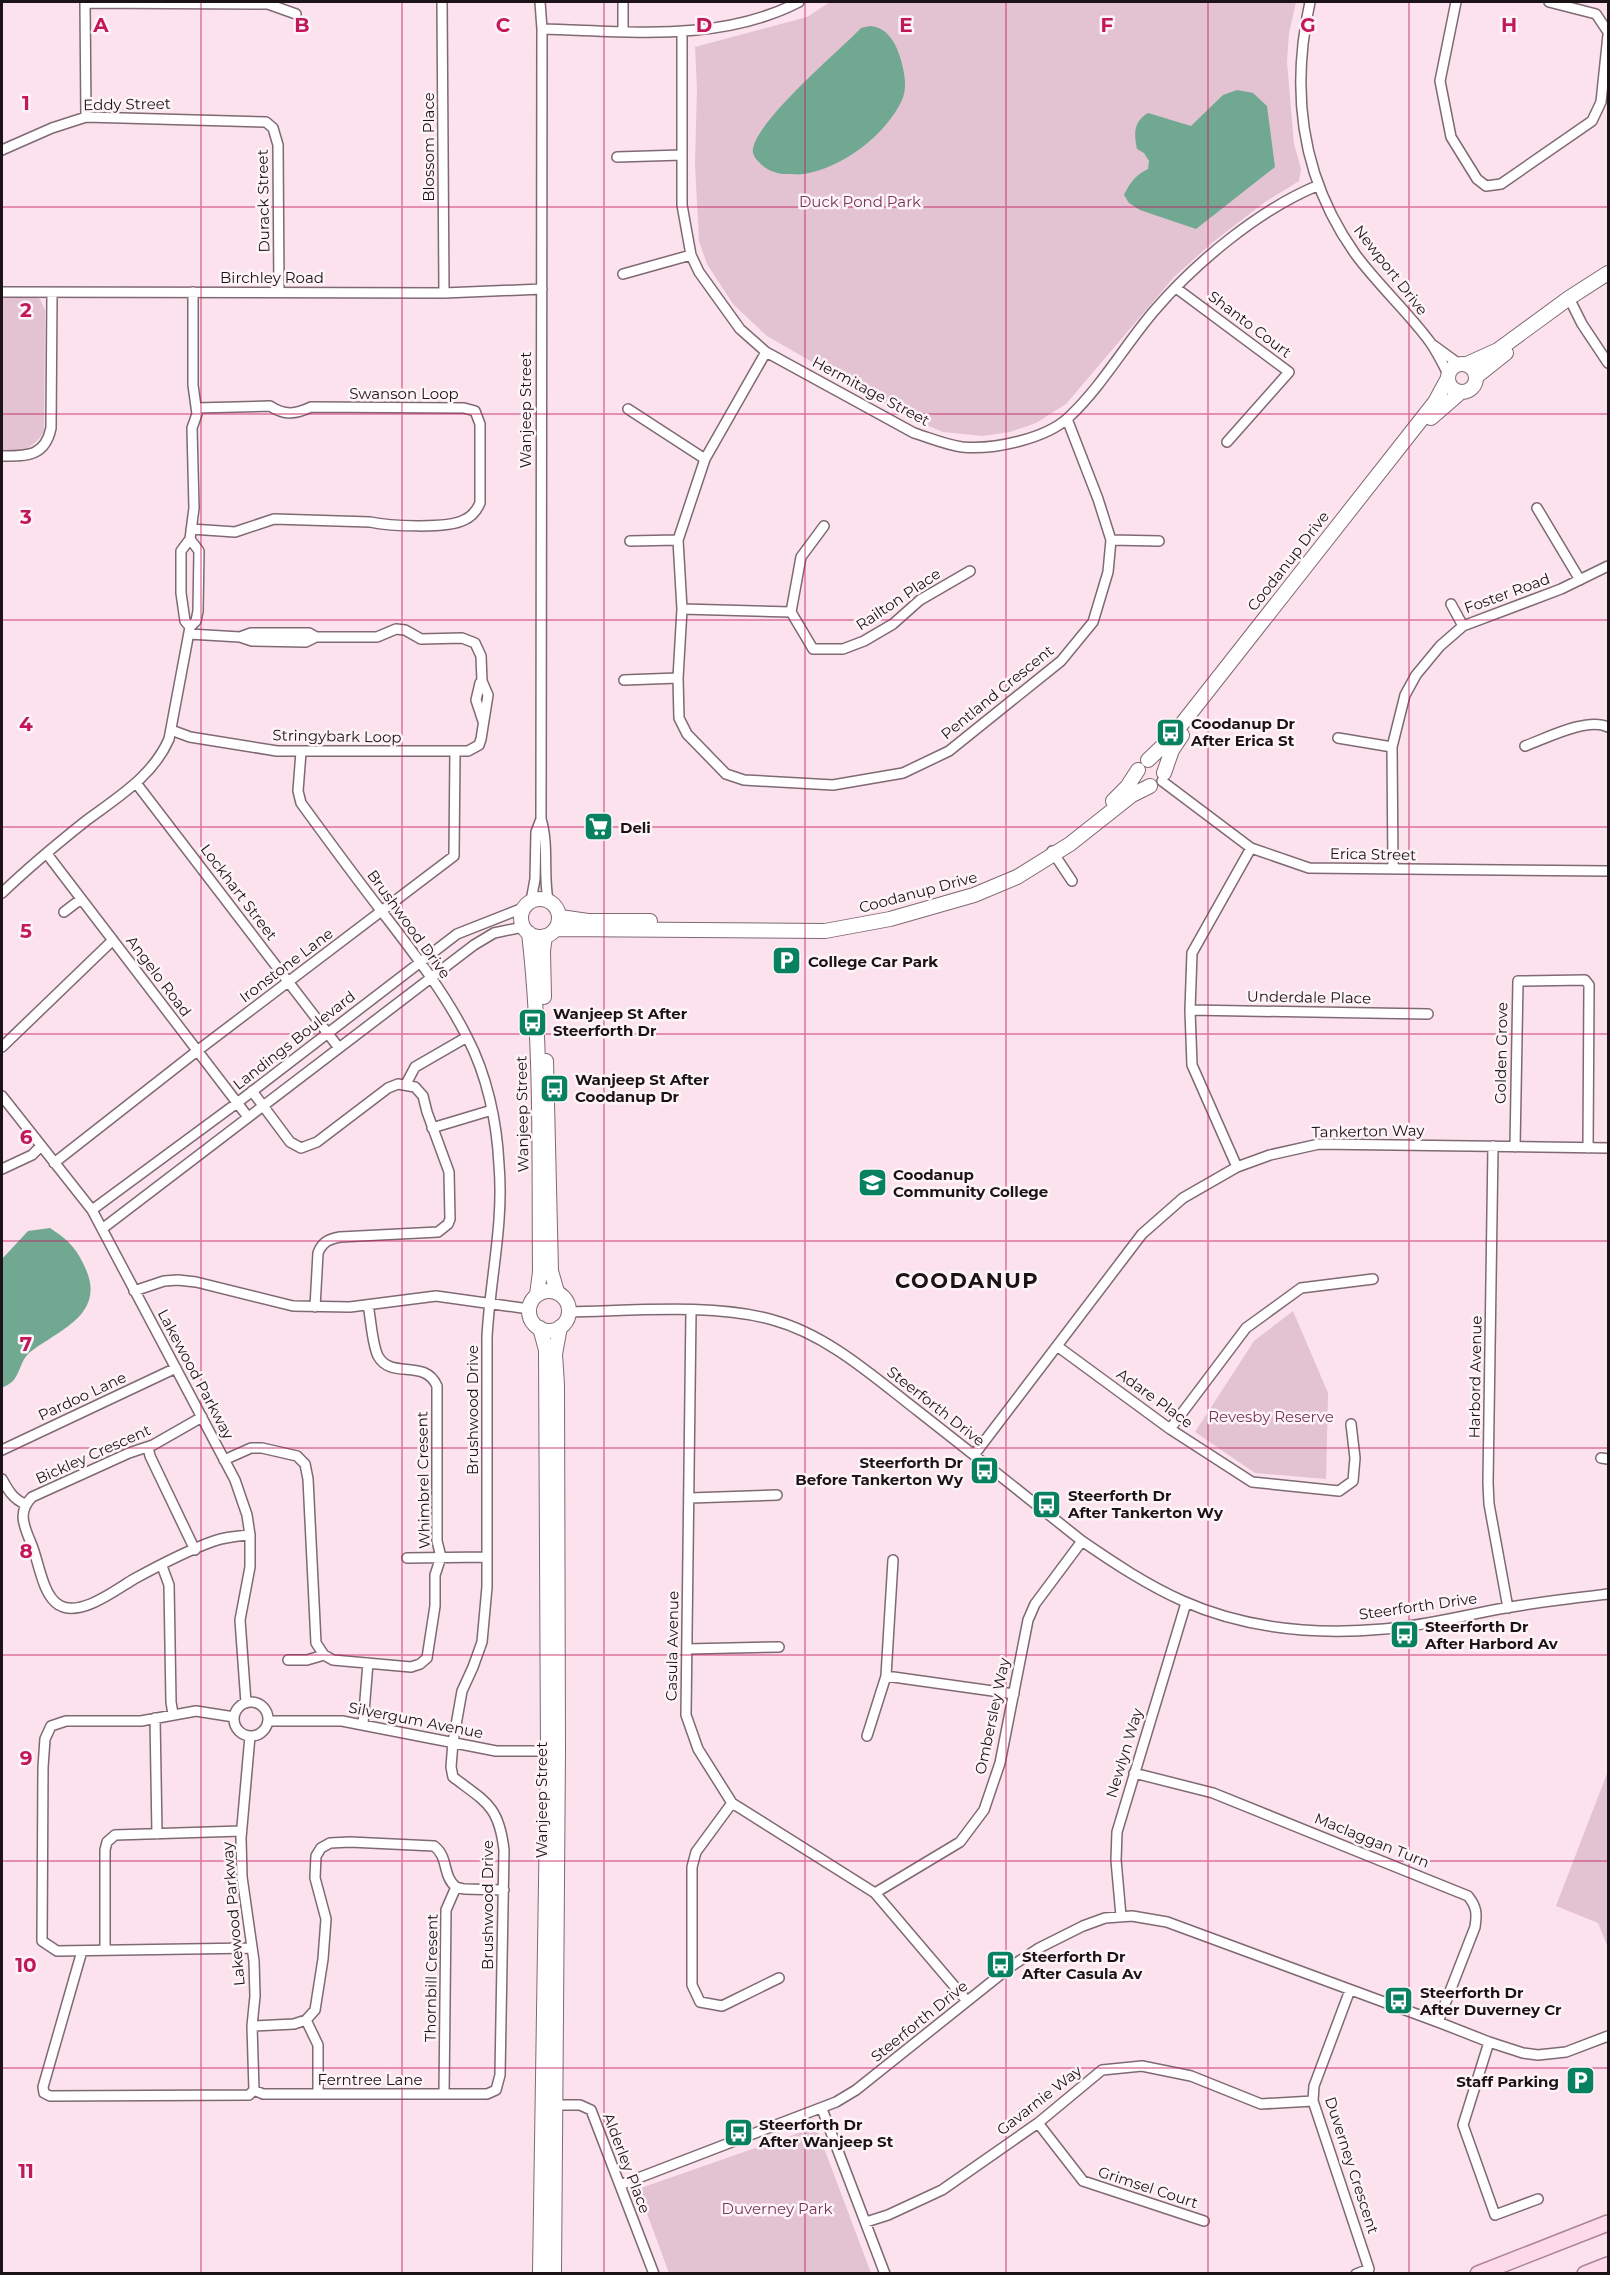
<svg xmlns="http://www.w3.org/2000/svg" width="1610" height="2275" font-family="Montserrat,sans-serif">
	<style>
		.green { fill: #e3c2d1 }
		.water { fill: #70a891 }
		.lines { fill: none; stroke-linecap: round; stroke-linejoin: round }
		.minor-casing { stroke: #7f6973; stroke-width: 12 }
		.secondary-casing { stroke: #7f6973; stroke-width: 16 }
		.primary-casing { stroke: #ad8496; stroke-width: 18 }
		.minor { stroke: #fff; stroke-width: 9 }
		.secondary { stroke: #fff; stroke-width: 14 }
		.primary { stroke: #fddae9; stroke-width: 15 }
		.grid { fill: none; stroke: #c2185b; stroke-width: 1.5; stroke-opacity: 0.55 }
		.labels { text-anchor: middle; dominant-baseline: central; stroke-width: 5; stroke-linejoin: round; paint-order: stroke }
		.street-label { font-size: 15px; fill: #1b1317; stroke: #fef4f8 }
		.park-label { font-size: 15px; fill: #763658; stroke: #fef4f8 }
		.poi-label { font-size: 15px; font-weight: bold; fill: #1b1317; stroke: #fef4f8; text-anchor: start }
		.district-label { font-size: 21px; font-weight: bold; letter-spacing: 1.5px; fill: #1b1317; stroke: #fef4f8 }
		.grid-label { font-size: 20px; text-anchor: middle; font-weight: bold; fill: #c2185b; stroke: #fef4f8; stroke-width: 5; stroke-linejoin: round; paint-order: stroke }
	</style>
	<rect width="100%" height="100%" fill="#fbe2ed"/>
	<path class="green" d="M830,2H1296L1289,33L1287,62L1294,144L1301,169L1299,181L1265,202L1213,242L1174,277L1066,404L1036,423L1010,432L983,436L943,432L907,417L767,336L733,304L707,264L699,241L695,164L697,89L695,47L807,17Z
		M2,295H29L40,299L45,310L44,432C33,449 21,452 2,452Z
		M1293,1311L1328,1393L1326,1479L1255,1473L1195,1432L1254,1341Z
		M1608,1771V1948L1598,1923L1556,1906Z
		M816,2127L871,2273H669L638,2189Z"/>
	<path class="water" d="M870,26C889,27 898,47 902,64C905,76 907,88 902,100C886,135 842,168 804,174C798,175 791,174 786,174C776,174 764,169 758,161C755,158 752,153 753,149C757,121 833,56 855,34L861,28Z
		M1237,90L1253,93L1267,106L1275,167L1196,229L1140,210L1129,203L1124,195C1130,182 1136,175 1148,169L1149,161L1144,153L1137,149C1134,134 1133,122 1148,113L1191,126L1223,95Z
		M50,1228C70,1241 78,1250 87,1272C104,1316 57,1331 29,1353C21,1360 20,1373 13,1381C10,1384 5,1386 2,1388V1259L28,1231Z"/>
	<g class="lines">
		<defs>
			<path id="minor" d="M85,2L86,117
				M442,2L444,293
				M1310,2C1290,93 1301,178 1356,255C1379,286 1408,312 1430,342C1437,352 1443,364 1448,374
				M1456,2L1440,81L1451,137L1477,179L1486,186L1501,184L1592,121L1601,102L1608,35
				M1549,2L1596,14L1608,32
				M85,3L268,4L296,14
				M542,29C629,31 719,43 799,2
				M623,31V2
				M682,32V205L691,255L699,272L740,329L766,352L914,433C930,438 946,445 962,447C993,450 1046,439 1069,417C1102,386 1125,345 1154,311C1196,262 1260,209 1319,185
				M2,150L52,128L86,117L266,122L273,128L278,145L279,292
				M617,157L682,155
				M623,274L691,255
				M1176,288L1289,372L1227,442
				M2,292L444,293L542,289
				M1569,298L1582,324L1608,363
				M1433,345L1459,364
				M766,352L705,459L678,540L682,609L678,678L679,718L687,734L726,774L744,780L833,785L903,773L949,751L1061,661L1093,622L1108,572L1111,540L1098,499L1067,419
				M628,409L705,459
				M2,456C26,456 45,457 51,428L52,294
				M1537,508L1580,580
				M191,529L235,532L274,519L370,522C389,526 447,529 464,520C471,517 477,510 480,503V424L475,411L464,408L311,407C296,414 285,416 270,406L196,408
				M1111,540L1159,541
				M630,541L678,540
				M1451,604L1463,626
				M682,609L791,612L801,557L824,526
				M791,612L813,649H843L864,641L893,624L920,600L970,571
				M190,627L185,621L181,593V551L190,539L194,508L192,428L197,414L193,385V292
				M240,637L251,633H309L316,637
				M624,680L678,678
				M482,681L480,683L476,700L483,721
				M171,730L190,737L277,751H468L479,745L481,739L488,695L482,681L481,656L475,643L462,638L421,639L405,630L396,629L377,637H316L306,642L252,641L240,637L189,634
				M1338,738L1392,747
				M1525,746C1547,738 1587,717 1608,727
				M1162,781L1251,848L1309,868L1608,871
				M136,783L339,1048
				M541,819C549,845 543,873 548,900
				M1052,851L1072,881
				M47,854L248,1117
				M1393,869L1392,747L1405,695L1416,675L1440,646L1463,626L1561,589L1608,566
				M2,893C29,867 58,843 87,820C118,797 153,776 169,739L190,627L196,621L198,611L199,551L190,539
				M531,901L535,879L536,832L541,819L542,29L540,2
				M64,912L81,899
				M1190,1010L1428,1014
				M2,1047L113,940
				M406,1084L415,1067L467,1037
				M252,1091L290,1142L301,1148L317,1142L388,1088L398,1084L415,1087L423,1096L427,1112L449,1172L450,1219L448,1224L438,1232L340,1237C329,1239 322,1242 318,1253L315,1307
				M2,1096L92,1210L235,1480L247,1515L250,1535V1567L240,1620L246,1703
				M432,1128L492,1110
				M1493,1146L1488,1483L1489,1504L1508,1608
				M1515,1147L1518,981L1585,980L1589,985L1588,1148
				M54,1163L197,1051L454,856L455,751
				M1237,1167L1192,1065L1190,1010L1192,953L1251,848
				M2,1169L32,1155L41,1146
				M92,1210L237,1103L457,934L523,908
				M102,1229L474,945L494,933L523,927
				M134,1291L164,1281L178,1280L196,1282L293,1306L350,1307L436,1296L529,1309
				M691,1311L686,1715L698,1749L732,1803L875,1893L967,2001
				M569,1312C631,1311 713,1303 773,1320C828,1335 874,1377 918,1411C973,1454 1028,1498 1082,1541C1114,1563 1147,1585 1183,1601C1246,1629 1317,1635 1384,1629C1425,1626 1465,1615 1505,1608C1539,1602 1574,1598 1608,1594
				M1057,1346L1170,1429L1252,1482L1339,1491L1353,1481L1355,1458L1351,1424
				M202,1417L153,1445L129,1453L32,1497C17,1512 24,1526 31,1543C39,1561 42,1595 59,1605C80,1618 117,1589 134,1579C156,1567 191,1549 214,1541C225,1537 238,1536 250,1535
				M1170,1429L1246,1328L1301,1288L1373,1279
				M148,1447L150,1456L195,1550
				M2,1450L176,1368
				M974,1455L1142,1234L1183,1198L1237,1167L1270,1155L1319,1144L1608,1148
				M1601,1458L1608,1459
				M224,1460L251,1448H262L297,1456L305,1464L308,1479L316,1643L324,1655L333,1660L411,1667L420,1664L427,1658L435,1606V1575L441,1557L437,1541V1386C425,1358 391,1380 378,1356C372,1344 371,1319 368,1305
				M2,1479C8,1490 13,1499 25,1504
				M690,1498L777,1495
				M407,1558L487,1557
				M162,1566L169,1585L171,1702L173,1714
				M687,1649L779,1647
				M288,1660H307L324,1655
				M886,1676L1014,1694
				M234 1719a17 17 0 1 1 34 0a17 17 0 1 1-34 0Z
				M234,1717L196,1711L141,1721H66L51,1726L45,1739L43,1767L42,1941L57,1951L252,1948
				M155,1718L157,1834
				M268,1721H342L496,1751H551
				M363,1724L368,1663
				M250,1736L241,1838L242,1877L254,1961L255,1996L252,2026L254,2090
				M867,1736L886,1676L893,1560
				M1134,1773L1213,1793L1468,1896C1477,1907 1477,1914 1475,1927L1438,2022
				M732,1803L696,1852L692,1867V1985L700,2002L722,2006L779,1978
				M456,1887L464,1889L504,1890
				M875,1893L960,1842L984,1810L1000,1763L1028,1620L1035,1604L1082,1541
				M1121,1916L1116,1860L1117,1832L1186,1603
				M105,1950V1850L107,1842L115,1835L241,1831
				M82,1951L43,2087L44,2093L50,2096L249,2095L254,2090
				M1350,1990L1314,2086L1313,2101L1369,2269L1356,2274
				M252,2026L294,2024L306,2020
				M1489,2042L1463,2125L1495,2215L1538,2199
				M254,2090L263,2094H487L496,2090L500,2075L504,1850C499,1806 486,1802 453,1777L451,1767L453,1742L462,1691L473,1667L482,1642L487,1587V1337C490,1279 504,1224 499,1165C497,1122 487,1075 467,1037C445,993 413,952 383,913C355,877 328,840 301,803L298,791L301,752
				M318,2094V2045L306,2020L315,2010L323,1959L326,1919L315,1878L316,1856L321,1848L330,1843L350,1842L434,1846C449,1857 442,1876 456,1887L446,1910L444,2094
				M551,2105H580L591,2110L654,2274
				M822,2109L885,2274
				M1038,2123L1083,2181L1204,2221
				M620,2185L836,2102L856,2090L1010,1967L1039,1948L1083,1926L1105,1918L1132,1916L1167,1922L1438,2022L1489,2042L1523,2053L1538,2055L1566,2052L1608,2036
				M866,2222L888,2215L942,2190L1038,2123L1102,2070L1142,2066L1191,2076L1261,2104L1313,2101"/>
			<path id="secondary" d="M1448 378a14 14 0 1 1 28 0a14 14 0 1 1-28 0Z
				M1467,364L1498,350L1569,298L1608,273
				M1477,376L1506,353
				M1431,418L1461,392
				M1148,760L1170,739L1435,402L1448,378
				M1164,773L1172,750L1182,735
				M1113,801L1127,787L1138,770
				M521 918a19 19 0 1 1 38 0a19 19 0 1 1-38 0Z
				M560,917L588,921H650
				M556,929L825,931L890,919L974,895L1017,877L1070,844L1132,795L1150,786
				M529,933C542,1045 539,1159 540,1272L537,1295
				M544,997L543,951L545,936
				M546,1061L551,1271L557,1292
				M529 1311a20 20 0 1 1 40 0a20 20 0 1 1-40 0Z
				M540,1328L546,1350L548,1752L540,2274
				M554,2274L558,1751L557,1385L555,1354L560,1327"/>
			<path id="primary" d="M1478,2274L1608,2223
				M1585,2274L1608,2265"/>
		</defs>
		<use href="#minor" class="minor-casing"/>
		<use href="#secondary" class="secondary-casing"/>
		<use href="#primary" class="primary-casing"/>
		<use href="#minor" class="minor"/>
		<use href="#secondary" class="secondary"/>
		<use href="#primary" class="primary"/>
	</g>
	<path class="grid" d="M201,2V2274M402,2V2274M604,2V2274M805,2V2274M1006,2V2274M1208,2V2274M1409,2V2274M2,207H1608M2,414H1608M2,620H1608M2,827H1608M2,1034H1608M2,1241H1608M2,1448H1608M2,1655H1608M2,1861H1608M2,2068H1608"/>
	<defs>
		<symbol id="bus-square" viewBox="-11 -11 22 22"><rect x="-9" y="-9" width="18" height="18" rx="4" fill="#088160" stroke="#fef4f8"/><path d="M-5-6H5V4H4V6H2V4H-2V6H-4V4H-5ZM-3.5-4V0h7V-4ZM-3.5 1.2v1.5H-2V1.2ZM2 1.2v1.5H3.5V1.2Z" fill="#fff"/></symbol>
		<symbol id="supermarket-square" viewBox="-11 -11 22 22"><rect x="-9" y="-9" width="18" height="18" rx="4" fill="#088160" stroke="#fef4f8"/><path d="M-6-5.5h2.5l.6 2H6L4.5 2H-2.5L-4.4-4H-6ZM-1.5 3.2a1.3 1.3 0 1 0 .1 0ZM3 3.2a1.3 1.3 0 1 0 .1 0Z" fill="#fff"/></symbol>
		<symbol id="parking-square" viewBox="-11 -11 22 22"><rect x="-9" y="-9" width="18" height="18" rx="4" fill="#088160" stroke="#fef4f8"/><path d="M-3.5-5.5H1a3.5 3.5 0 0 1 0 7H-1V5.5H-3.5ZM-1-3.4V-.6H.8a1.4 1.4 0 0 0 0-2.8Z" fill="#fff"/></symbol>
		<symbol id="school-square" viewBox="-11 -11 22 22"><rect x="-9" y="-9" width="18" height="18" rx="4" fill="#088160" stroke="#fef4f8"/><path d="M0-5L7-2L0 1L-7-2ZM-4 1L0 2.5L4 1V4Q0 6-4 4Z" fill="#fff"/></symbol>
	</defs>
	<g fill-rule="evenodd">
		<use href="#bus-square" x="1154" y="716" width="33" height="33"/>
		<use href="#supermarket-square" x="582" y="810" width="33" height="33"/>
		<use href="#parking-square" x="770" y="944" width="33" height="33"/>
		<use href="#bus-square" x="516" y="1006" width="33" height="33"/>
		<use href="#bus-square" x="538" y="1072" width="33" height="33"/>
		<use href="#school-square" x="856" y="1166" width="33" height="33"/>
		<use href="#bus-square" x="968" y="1454" width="33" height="33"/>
		<use href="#bus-square" x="1030" y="1488" width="33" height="33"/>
		<use href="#bus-square" x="1388" y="1618" width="33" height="33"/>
		<use href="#bus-square" x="984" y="1948" width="33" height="33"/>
		<use href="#bus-square" x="1382" y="1984" width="33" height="33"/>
		<use href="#parking-square" x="1564" y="2064" width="33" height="33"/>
		<use href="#bus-square" x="722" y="2116" width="33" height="33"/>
	</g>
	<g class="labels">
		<g class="street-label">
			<text transform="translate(127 104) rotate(-1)">Eddy Street</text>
			<text transform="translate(428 147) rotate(-90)">Blossom Place</text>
			<text transform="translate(263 201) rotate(-91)">Durack Street</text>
			<text transform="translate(1391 270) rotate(52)">Newport Drive</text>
			<text x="272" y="277">Birchley Road</text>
			<text transform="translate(1250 324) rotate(37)">Shanto Court</text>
			<text transform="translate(871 391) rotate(28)">Hermitage Street</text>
			<text x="404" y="393">Swanson Loop</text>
			<text transform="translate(525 410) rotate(-90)">Wanjeep Street</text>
			<text transform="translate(1288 561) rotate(-52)">Coodanup Drive</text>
			<text transform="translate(1507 593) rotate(-20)">Foster Road</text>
			<text transform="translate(898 599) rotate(-34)">Railton Place</text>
			<text transform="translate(997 692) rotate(-39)">Pentland Crescent</text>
			<text transform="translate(337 736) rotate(1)">Stringybark Loop</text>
			<text transform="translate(1373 854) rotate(1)">Erica Street</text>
			<text transform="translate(239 892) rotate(53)">Lockhart Street</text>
			<text transform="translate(918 892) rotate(-15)">Coodanup Drive</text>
			<text transform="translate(409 924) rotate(54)">Brushwood Drive</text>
			<text transform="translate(286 965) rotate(-37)">Ironstone Lane</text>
			<text transform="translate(159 976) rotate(53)">Angelo Road</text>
			<text transform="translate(1309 997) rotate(1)">Underdale Place</text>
			<text transform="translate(294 1040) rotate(-38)">Landings Boulevard</text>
			<text transform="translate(1501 1053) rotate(-89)">Golden Grove</text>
			<text transform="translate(522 1114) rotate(-91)">Wanjeep Street</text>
			<text transform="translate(1368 1131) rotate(-1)">Tankerton Way</text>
			<text transform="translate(196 1374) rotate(62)">Lakewood Parkway</text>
			<text transform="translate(1475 1377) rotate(-89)">Harbord Avenue</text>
			<text transform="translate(82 1396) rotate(-25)">Pardoo Lane</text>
			<text transform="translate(1155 1398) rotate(36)">Adare Place</text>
			<text transform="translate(936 1406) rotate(38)">Steerforth Drive</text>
			<text transform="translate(472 1410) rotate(-90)">Brushwood Drive</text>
			<text transform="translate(93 1454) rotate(-24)">Bickley Crescent</text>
			<text transform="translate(423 1480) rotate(-91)">Whimbrel Cresent</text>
			<text transform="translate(1418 1606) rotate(-8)">Steerforth Drive</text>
			<text transform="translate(672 1646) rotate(-89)">Casula Avenue</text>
			<text transform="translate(992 1716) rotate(-78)">Ombersley Way</text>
			<text transform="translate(416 1720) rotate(11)">Silvergum Avenue</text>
			<text transform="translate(1124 1753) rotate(-73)">Newlyn Way</text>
			<text transform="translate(541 1800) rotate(-90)">Wanjeep Street</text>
			<text transform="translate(1372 1840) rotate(22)">Maclaggan Turn</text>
			<text transform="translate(487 1905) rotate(-90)">Brushwood Drive</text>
			<text transform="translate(233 1914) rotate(-95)">Lakewood Parkway</text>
			<text transform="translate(431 1978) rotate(-89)">Thornbill Cresent</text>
			<text transform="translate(919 2021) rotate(-39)">Steerforth Drive</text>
			<text x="370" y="2079">Ferntree Lane</text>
			<text transform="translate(1039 2100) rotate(-38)">Gavarnie Way</text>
			<text transform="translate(627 2163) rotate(69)">Alderley Place</text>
			<text transform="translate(1352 2165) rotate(72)">Duverney Crescent</text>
			<text transform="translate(1148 2187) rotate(18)">Grimsel Court</text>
		</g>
		<g class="park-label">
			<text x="860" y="201">Duck Pond Park</text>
			<text x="1271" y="1416">Revesby Reserve</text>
			<text x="777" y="2208">Duverney Park</text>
		</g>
		<g class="poi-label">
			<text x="1191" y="723">Coodanup Dr<tspan x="1191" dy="17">After Erica St</tspan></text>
			<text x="620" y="827">Deli</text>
			<text x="808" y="961">College Car Park</text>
			<text x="553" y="1013">Wanjeep St After<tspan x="553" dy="17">Steerforth Dr</tspan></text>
			<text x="575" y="1079">Wanjeep St After<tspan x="575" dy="17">Coodanup Dr</tspan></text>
			<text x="893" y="1174">Coodanup<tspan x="893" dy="17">Community College</tspan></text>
			<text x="963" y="1462" text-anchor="end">Steerforth Dr<tspan x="963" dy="17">Before Tankerton Wy</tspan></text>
			<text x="1068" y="1495">Steerforth Dr<tspan x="1068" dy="17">After Tankerton Wy</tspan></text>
			<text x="1425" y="1626">Steerforth Dr<tspan x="1425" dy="17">After Harbord Av</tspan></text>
			<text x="1022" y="1956">Steerforth Dr<tspan x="1022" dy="17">After Casula Av</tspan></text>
			<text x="1420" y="1992">Steerforth Dr<tspan x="1420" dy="17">After Duverney Cr</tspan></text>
			<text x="1559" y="2081" text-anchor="end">Staff Parking</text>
			<text x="759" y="2124">Steerforth Dr<tspan x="759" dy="17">After Wanjeep St</tspan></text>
		</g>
		<g class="district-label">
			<text x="967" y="1280">COODANUP</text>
		</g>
	</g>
	<g class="grid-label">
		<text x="101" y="32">A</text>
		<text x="302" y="32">B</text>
		<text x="503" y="32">C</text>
		<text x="704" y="32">D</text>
		<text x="906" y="32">E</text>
		<text x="1107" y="32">F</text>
		<text x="1308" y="32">G</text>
		<text x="1509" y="32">H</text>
		<text x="26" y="110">1</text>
		<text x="26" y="317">2</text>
		<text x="26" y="524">3</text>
		<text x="26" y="731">4</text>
		<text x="26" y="938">5</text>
		<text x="26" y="1144">6</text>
		<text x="26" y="1351">7</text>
		<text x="26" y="1558">8</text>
		<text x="26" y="1765">9</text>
		<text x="26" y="1972">10</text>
		<text x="26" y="2178">11</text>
	</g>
	<rect width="1610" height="2275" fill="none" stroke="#1b1317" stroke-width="6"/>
</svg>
